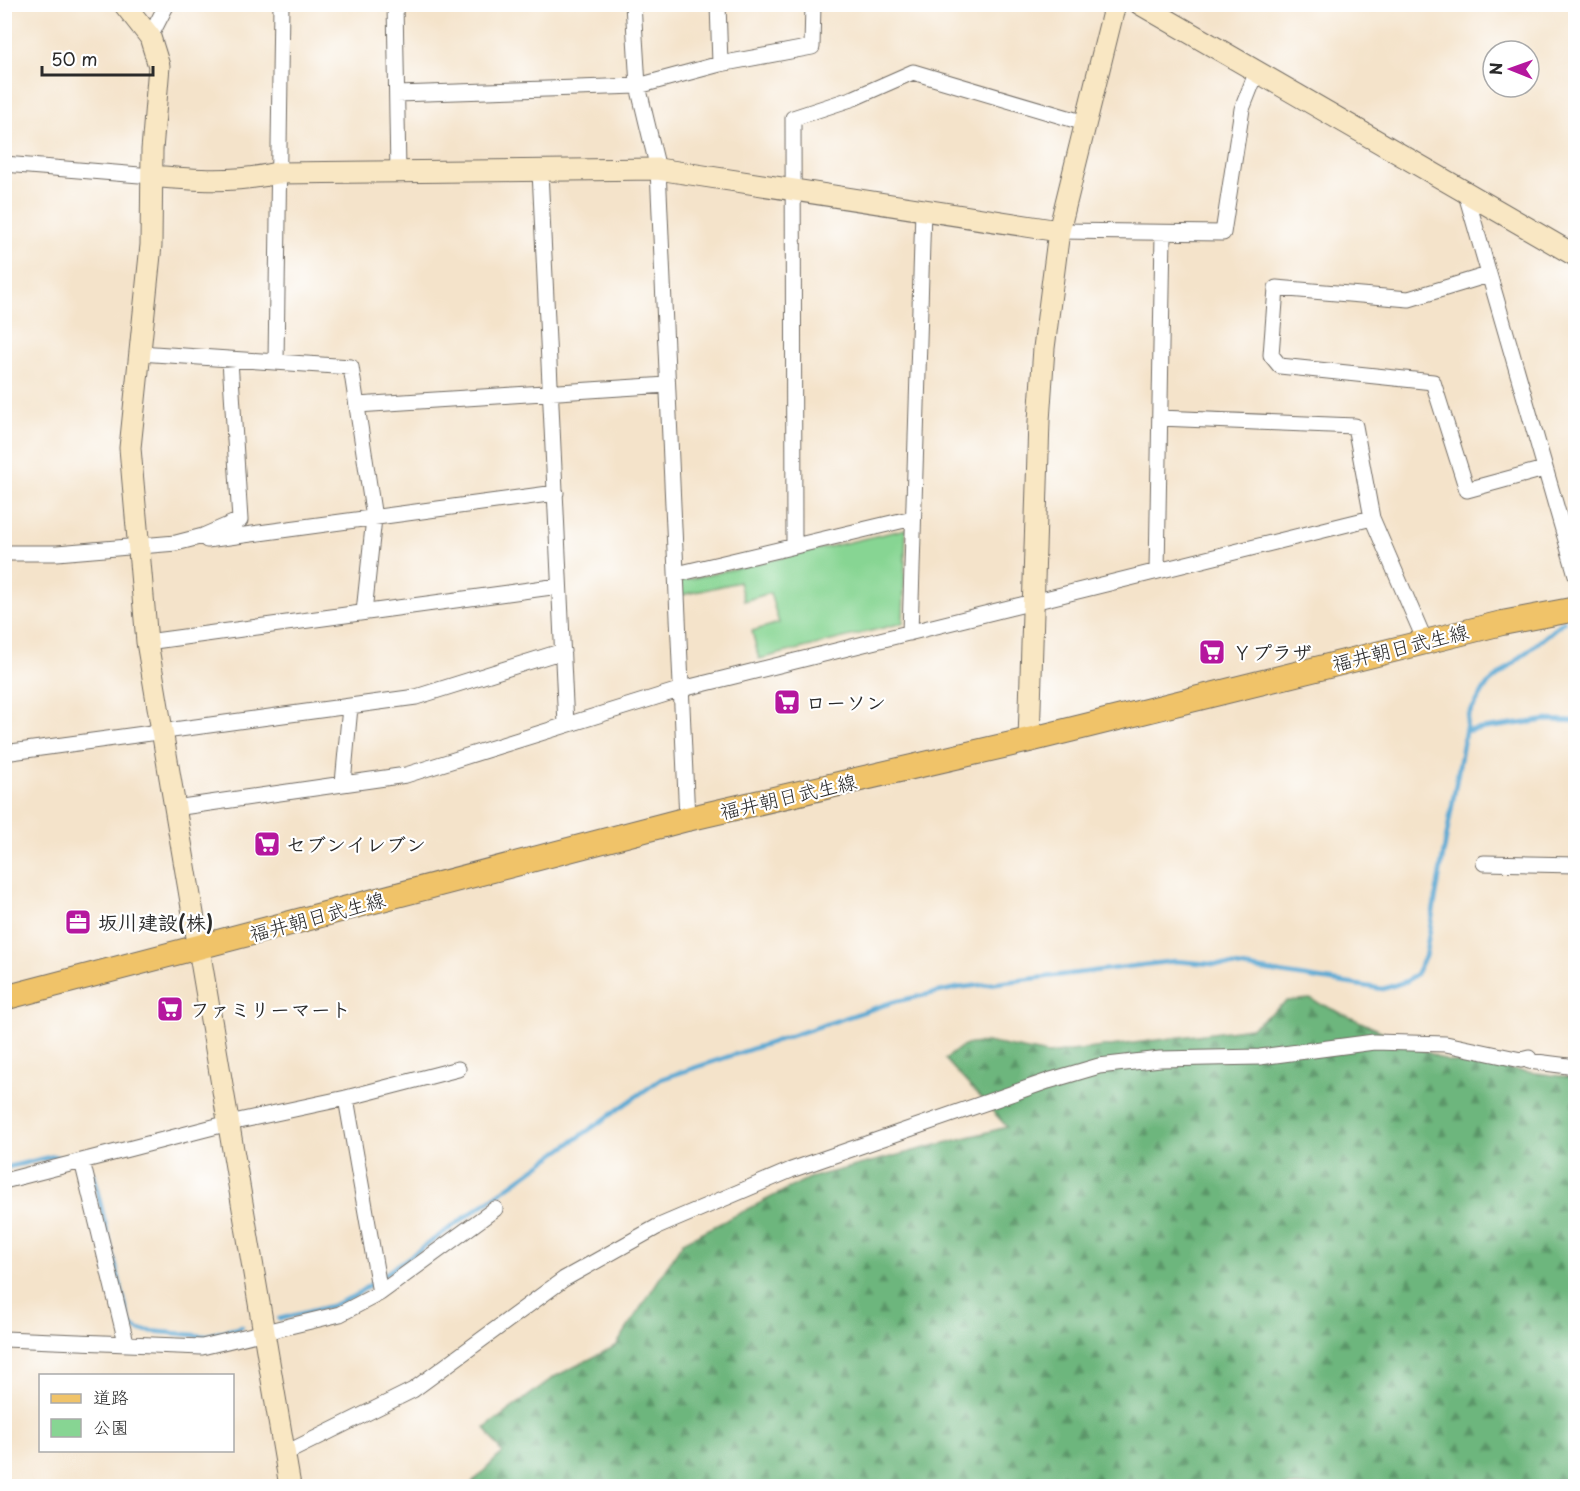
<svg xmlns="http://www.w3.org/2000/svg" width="1580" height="1491" font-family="'Playpen Sans','Klee One',sans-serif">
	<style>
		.green { fill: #87d593; stroke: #59805f; stroke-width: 1.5 }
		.forest { fill: url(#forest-firs); stroke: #4c7054; stroke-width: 1.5 }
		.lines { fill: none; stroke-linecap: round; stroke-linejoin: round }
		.stream { stroke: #58a8d3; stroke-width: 4.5 }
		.street-casing { stroke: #716b63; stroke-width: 17 }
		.secondary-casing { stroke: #716b63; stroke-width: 23 }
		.primary-casing { stroke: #716b63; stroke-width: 26 }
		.street { stroke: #fff; stroke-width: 15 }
		.secondary { stroke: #f9e7c3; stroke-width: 21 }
		.primary { stroke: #f0c369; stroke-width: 24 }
		.labels { text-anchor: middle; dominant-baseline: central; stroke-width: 4.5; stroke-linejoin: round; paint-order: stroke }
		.street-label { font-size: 20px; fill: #2b2b2b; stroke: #fff }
		.poi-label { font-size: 20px; font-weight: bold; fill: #2b2b2b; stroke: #fff; text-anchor: start }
	</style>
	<defs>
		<pattern id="forest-firs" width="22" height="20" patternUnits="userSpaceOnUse" patternTransform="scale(1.5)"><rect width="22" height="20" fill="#6db67d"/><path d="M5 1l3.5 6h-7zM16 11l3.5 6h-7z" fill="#5a9467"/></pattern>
	</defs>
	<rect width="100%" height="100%" fill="#fff"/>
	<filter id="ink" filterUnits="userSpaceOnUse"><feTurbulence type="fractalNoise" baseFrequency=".0167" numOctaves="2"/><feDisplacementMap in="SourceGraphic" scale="12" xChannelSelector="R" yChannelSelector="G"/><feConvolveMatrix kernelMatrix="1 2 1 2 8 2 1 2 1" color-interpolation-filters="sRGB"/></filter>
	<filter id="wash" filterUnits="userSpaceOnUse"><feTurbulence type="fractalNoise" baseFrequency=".008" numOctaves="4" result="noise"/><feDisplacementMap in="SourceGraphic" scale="24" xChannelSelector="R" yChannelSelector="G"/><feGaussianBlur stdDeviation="1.35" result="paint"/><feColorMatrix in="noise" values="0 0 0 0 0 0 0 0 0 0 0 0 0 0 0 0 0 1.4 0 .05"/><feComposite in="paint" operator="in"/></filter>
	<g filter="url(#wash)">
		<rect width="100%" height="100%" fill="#f4e3ca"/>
		<path class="green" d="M906,529L903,623L759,659L752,631L779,623L770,593L744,601L739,582L682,595L681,581Z"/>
		<path class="forest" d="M1310,999L1447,1061L1575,1078V1486H469L502,1453L485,1428L554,1377L616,1346L683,1242L809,1178L1007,1127L945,1059L964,1045L987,1042L1048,1054L1251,1028L1287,1001Z"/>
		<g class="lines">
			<path class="stream" d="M1465,731L1547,720L1576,721
				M4,1168L54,1156L63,1160
				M87,1171L93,1174L130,1324L138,1330L205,1336L242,1327
				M279,1319L331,1306L354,1296L661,1079L893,1002L957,988L1175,961L1236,966L1383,989L1407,981L1416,974L1425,957L1468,716L1487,685L1564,621"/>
		</g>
	</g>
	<g filter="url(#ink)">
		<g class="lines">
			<defs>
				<path id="street" d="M395,4L398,172
					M633,4L638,86L658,169L687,819
					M718,4L720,64
					M150,37L167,4
					M397,94L638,86L720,64L812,47L813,4
					M4,164L152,176
					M540,171L566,725
					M1465,191L1576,575
					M1059,231L1223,233L1242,109L1257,71
					M1488,275L1409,299L1276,288L1271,355L1280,366L1433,382L1467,490L1544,469
					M139,353L351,367L374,518L364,612
					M276,362L281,4
					M357,405L667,385
					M1160,418L1355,426L1372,518L1425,641
					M207,540L556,493
					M794,546L793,118L854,98L913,72L1085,123
					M4,553H57L176,543L203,536L240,520L230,360
					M1157,570L1163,234
					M677,574L913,518
					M910,633L923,210
					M147,642L559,586
					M4,753L416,697L563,651
					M343,783L350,707
					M175,808L406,775L682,689L1372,518
					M1484,863L1576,865
					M346,1098L380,1293
					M82,1161L126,1342
					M4,1181L229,1123L346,1098L458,1069
					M4,1339L202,1347L340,1314L380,1293L495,1209
					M284,1454L413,1390L564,1279L657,1227L791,1170L1048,1081L1099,1066L1160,1059L1260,1057L1374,1042L1446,1044L1521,1060L1529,1058V1061L1576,1067"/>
				<path id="secondary" d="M124,4L150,37L159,66L152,150L151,245L130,448L147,642L290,1486
					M1140,4L1576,256
					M152,176C193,180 236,183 277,173L658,169L1059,231
					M1029,740L1039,421L1044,348L1059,231L1115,4"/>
				<path id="primary" d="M4,998L687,819L1029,740L1502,623L1576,609"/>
			</defs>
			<use href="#street" class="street-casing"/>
			<use href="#secondary" class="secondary-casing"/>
			<use href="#primary" class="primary-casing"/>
			<use href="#street" class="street"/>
			<use href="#secondary" class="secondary"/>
			<use href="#primary" class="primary"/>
		</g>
	</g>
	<defs>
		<symbol id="supermarket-square" viewBox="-11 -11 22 22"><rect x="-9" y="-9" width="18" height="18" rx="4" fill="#b5179e" stroke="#fff"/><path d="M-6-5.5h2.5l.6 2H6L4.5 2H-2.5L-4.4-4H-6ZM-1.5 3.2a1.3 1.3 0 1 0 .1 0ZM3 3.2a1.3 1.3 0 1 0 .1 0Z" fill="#fff"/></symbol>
		<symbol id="office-square" viewBox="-11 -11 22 22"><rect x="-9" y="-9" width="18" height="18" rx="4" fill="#b5179e" stroke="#fff"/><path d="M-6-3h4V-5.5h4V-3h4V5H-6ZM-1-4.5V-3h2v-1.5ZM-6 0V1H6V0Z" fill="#fff"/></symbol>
	</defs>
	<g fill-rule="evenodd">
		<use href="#supermarket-square" x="1197" y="637" width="30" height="30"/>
		<use href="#supermarket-square" x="772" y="687" width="30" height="30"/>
		<use href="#supermarket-square" x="252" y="829" width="30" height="30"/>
		<use href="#office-square" x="63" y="907" width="30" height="30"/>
		<use href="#supermarket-square" x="155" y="994" width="30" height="30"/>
	</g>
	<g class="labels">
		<g class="street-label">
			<text transform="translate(1400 647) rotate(-14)">福井朝日武生線</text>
			<text transform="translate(788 796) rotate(-13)">福井朝日武生線</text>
			<text transform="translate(317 916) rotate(-15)">福井朝日武生線</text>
		</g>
		<g class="poi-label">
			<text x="1232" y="652">Ｙプラザ</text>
			<text x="806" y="702">ローソン</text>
			<text x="286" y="844">セブンイレブン</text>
			<text x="98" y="922">坂川建設(株)</text>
			<text x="190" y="1009">ファミリーマート</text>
		</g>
	</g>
	<rect width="1580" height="1491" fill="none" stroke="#fff" stroke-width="24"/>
	<rect x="39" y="1374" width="195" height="78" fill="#ffffff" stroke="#aaaaaa" stroke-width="1.5"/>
	<rect x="51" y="1394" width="30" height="9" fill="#f0c369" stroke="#aaaaaa" stroke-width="1.5"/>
	<text x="93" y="1404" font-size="18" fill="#2b2b2b">道路</text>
	<rect x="51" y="1419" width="30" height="18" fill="#87d593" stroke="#aaaaaa" stroke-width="1.5"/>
	<text x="93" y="1434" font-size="18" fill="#2b2b2b">公園</text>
	<g transform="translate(1511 69) rotate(271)"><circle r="28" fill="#ffffff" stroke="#aaaaaa" stroke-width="1.5"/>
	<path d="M0-4.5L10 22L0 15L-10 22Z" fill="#b5179e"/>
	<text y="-9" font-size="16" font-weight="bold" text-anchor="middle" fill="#2b2b2b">N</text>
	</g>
	<path d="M42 66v9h111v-9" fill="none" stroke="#2b2b2b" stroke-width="3"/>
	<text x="51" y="66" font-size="18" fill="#2b2b2b" stroke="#ffffff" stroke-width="4.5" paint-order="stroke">50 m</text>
</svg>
